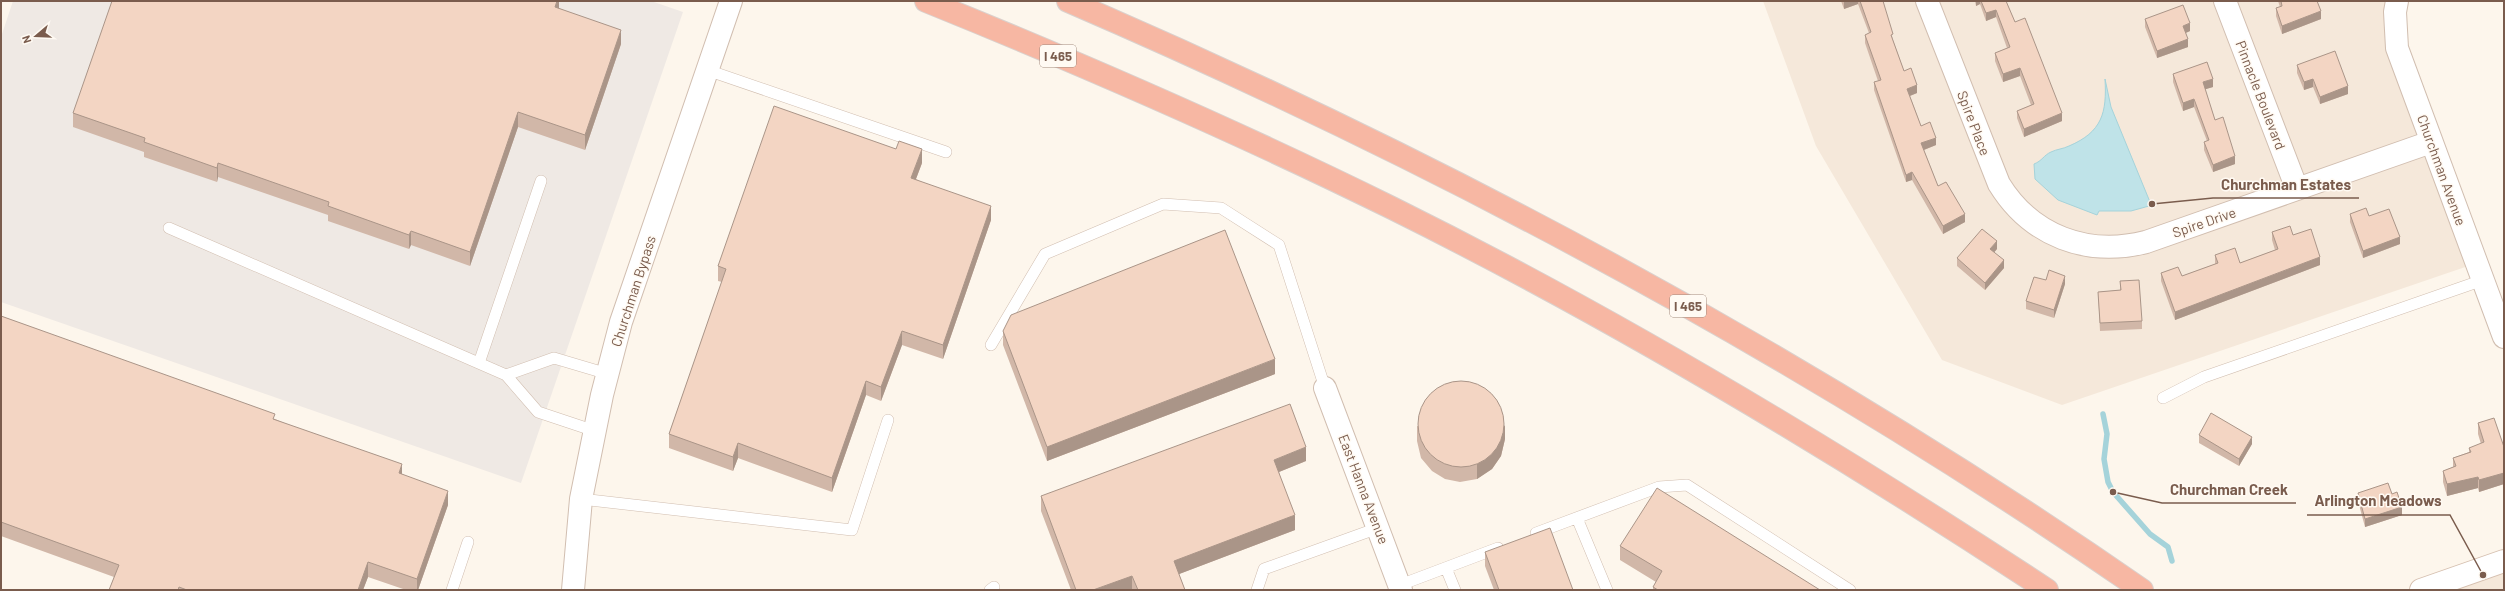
<svg xmlns="http://www.w3.org/2000/svg" width="2505" height="591" font-family="Barlow,sans-serif">
	<style>
		.residential { fill: #f5e8da }
		.industrial { fill: #efe9e4 }
		.water { fill: #bfe3e8; stroke: #a5d3da }
		.lines { fill: none; stroke-linecap: round; stroke-linejoin: round }
		.stream { stroke: #a5d3da; stroke-width: 5.5 }
		.service-casing { stroke: #d1beb0; stroke-width: 12 }
		.minor-casing { stroke: #d1beb0; stroke-width: 24 }
		.tertiary-casing { stroke: #d1beb0; stroke-width: 24 }
		.secondary-casing { stroke: #d6c0b0; stroke-width: 24 }
		.motorway-casing { stroke: #dad1cd; stroke-width: 24 }
		.service { stroke: #fff; stroke-width: 11 }
		.minor { stroke: #fff; stroke-width: 22 }
		.tertiary { stroke: #fff; stroke-width: 22 }
		.secondary { stroke: #fff; stroke-width: 22 }
		.motorway { stroke: #f7b7a3; stroke-width: 22 }
		.wall { fill: #d1b7a8 }
		.shaded-wall { fill: #aa9588 }
		.building { fill: #f3d5c3; stroke: #aa9588 }
		.labels { text-anchor: middle; dominant-baseline: central; stroke-width: 3; stroke-linejoin: round; paint-order: stroke }
		.shield { fill: #fffaf3; stroke: #a28b7f; stroke-width: 1 }
		.shield-label { font-size: 13px; font-weight: bold; fill: #7a5c4d }
		.street-label { font-size: 14px; fill: #7a5c4d; stroke: #fffaf3 }
		.leader { fill: none; stroke: #7a5c4d; stroke-width: 1.5 }
		.callout-dot { fill: #7a5c4d; stroke: #fffaf3; stroke-width: 1.5 }
		.callout-label { font-size: 15px; text-anchor: middle; font-weight: bold; fill: #7a5c4d; stroke: #fffaf3; stroke-width: 3; stroke-linejoin: round; paint-order: stroke }
	</style>
	<rect width="100%" height="100%" fill="#fdf6ec"/>
	<path class="residential" d="M1763,1H2397L2395,12L2477,263L2062,405L1942,360L1816,146Z
		M2504,561V590H2421Z"/>
	<path class="industrial" d="M13,1H651L683,12L521,483L1,302V37Z"/>
	<path class="water" d="M2105,79L2111,107L2150,202L2149,206L2131,211H2099L2097,215L2058,200L2035,179L2034,164C2042,161 2044,155 2051,152C2057,149 2063,149 2069,146C2102,132 2107,113 2105,79Z"/>
	<g class="lines">
		<path class="stream" d="M2103,414L2107,434L2104,459L2108,482L2113,492L2150,534L2168,547L2172,561"/>
		<defs>
			<path id="service" d="M707,70L946,152
				M169,228L506,375L554,358L608,374
				M991,345L1045,254L1163,204L1221,208L1279,245L1325,388
				M479,363L541,181
				M506,375L538,412L595,431
				M2163,398L2204,377L2483,280
				M581,499L852,530L888,420
				M1577,518L1607,590
				M1536,533L1659,487L1687,485L1850,590
				M1446,568L1455,590
				M1400,585L1498,548
				M452,590L468,542
				M990,590L994,587
				M1257,590L1264,569L1378,528"/>
			<path id="minor" d="M1927,1L1999,184C2031,236 2087,257 2146,242L2431,142
				M2225,1L2297,189
				M1325,388L1401,590"/>
			<path id="tertiary" d="M2397,1L2395,12L2397,48L2504,337
				M573,590L581,499L602,395L621,322L731,1"/>
			<path id="secondary" d="M2421,590L2504,561"/>
			<path id="motorway" d="M926,1C1084,65 1240,133 1392,208C1618,320 1836,451 2047,590
				M1068,1C1444,163 1805,357 2142,590"/>
		</defs>
		<use href="#service" class="service-casing"/>
		<use href="#minor" class="minor-casing"/>
		<use href="#tertiary" class="tertiary-casing"/>
		<use href="#secondary" class="secondary-casing"/>
		<use href="#motorway" class="motorway-casing"/>
		<use href="#service" class="service"/>
		<use href="#minor" class="minor"/>
		<use href="#tertiary" class="tertiary"/>
		<use href="#secondary" class="secondary"/>
		<use href="#motorway" class="motorway"/>
	</g>
	<path class="wall" d="M559,1V8L621,44L585,150L518,127L470,266L411,245L409,249L328,221V215L218,177L217,182L144,157V152L73,127V113Z
		M1841,1H1883L1893,40L1904,71L1917,93L1910,96L1921,126L1936,145L1924,150L1938,186L1965,222L1943,234L1912,180L1906,182L1874,90V82L1878,81L1865,43V35L1869,33L1858,4L1844,9Z
		M1975,1H2006L2015,22L2062,121L2024,137L2017,118V111L2031,105L2020,76L2003,82L1995,61V53L2007,48L1996,17L1986,21L1980,4L1976,6Z
		M2278,1H2317L2321,19L2282,34L2276,16V8L2280,7Z
		M2145,19L2190,31L2186,33L2188,47L2157,58L2145,27Z
		M2297,65L2348,94L2320,104L2313,87L2304,90L2297,73Z
		M2173,74L2213,87L2205,89L2215,120L2235,164L2213,172L2204,150V142L2207,141L2194,107L2183,111L2173,82Z
		M922,163L916,179L991,220L943,359L902,345L881,401L866,395L832,492L738,458L733,471L669,448V434L722,282L718,281V266Z
		M2350,214L2369,216L2400,244L2363,258L2350,222Z
		M2272,232L2293,235L2320,265L2175,320L2161,281V273L2182,276L2215,264V255L2240,263L2275,250L2272,240Z
		M1997,249L1994,252L2004,268L1985,290L1957,266V258Z
		M2046,280L2065,284L2054,318L2026,309V301Z
		M2120,281L2142,321V329L2100,331L2098,292L2120,290Z
		M1,316L275,419L402,474L448,505L418,590H406L368,577L363,590H109L114,577L1,536Z
		M1003,331L1275,374L1047,461L1003,345Z
		M2478,423L2504,447V484L2479,492L2478,488L2447,496L2443,482V471L2453,467V458L2469,452V448L2481,444L2478,434Z
		M1417,426L1505,439L1501,456L1492,469L1477,479L1460,482L1445,479L1432,471L1421,458L1417,441Z
		M2199,435L2252,444L2239,466L2199,443Z
		M1306,461L1279,472L1295,530L1179,574L1185,590H1071L1041,511V496Z
		M2358,493L2392,494L2402,515L2365,527L2358,501Z
		M1620,546L1820,590H1653V587L1656,582L1620,560Z
		M1485,552L1573,590H1494L1485,566Z"/>
	<path class="shaded-wall" d="M557,1H559V10L555,7Z
		M1844,1H1858V4L1844,9Z
		M1976,1H1980V4L1976,6Z
		M1996,10V17L1986,21V13Z
		M2321,11V19L2282,34V26Z
		M2190,23V31L2183,34V26Z
		M621,30V44L585,150V135Z
		M2188,39V47L2157,58V51Z
		M2020,68V76L2003,82V74Z
		M2213,79V87L2203,90V82Z
		M2313,79V87L2304,90V82Z
		M1917,85V93L1907,97V89Z
		M2348,86V94L2320,104V97Z
		M2194,99V107L2183,111V103Z
		M518,112V127L470,266V252Z
		M2062,113V121L2024,137V129Z
		M1936,138V145L1921,151V143Z
		M922,149V163L911,192V178Z
		M2235,156V164L2213,172V165Z
		M218,163V177L217,182V168Z
		M1912,172V180L1906,182V175Z
		M991,206V220L943,359V345Z
		M1965,214V222L1943,234V226Z
		M411,231V245L409,249V235Z
		M2400,237V244L2363,258V251Z
		M1997,241V249L1990,257V249Z
		M2320,257V265L2175,320V312Z
		M2004,260V268L1985,290V283Z
		M2065,276V284L2054,318V310Z
		M902,331V345L881,401V387Z
		M1275,359V374L1047,461V447Z
		M866,381V395L832,492V478Z
		M1505,425V439L1501,456L1492,469L1477,479V464Z
		M2252,437V444L2239,466V459Z
		M738,443V458L733,471V457Z
		M1306,447V461L1274,474V460Z
		M402,464V478L399,473Z
		M2504,473V484L2479,492V480Z
		M2478,477V488L2447,496V484Z
		M448,491V505L418,590H417V579Z
		M2402,507V515L2365,527V519Z
		M1295,515V530L1174,576V561Z
		M368,562V577L363,590H358Z
		M1132,576V590H1093Z"/>
	<path class="building" d="M112,1H557L555,7L621,30L585,135L518,112L470,252L411,231L409,235L328,206L329,202L218,163L217,168L144,142L145,138L73,113Z
		M1860,1H1883L1893,34L1891,35L1904,71L1911,68L1917,85L1907,89L1921,126L1930,122L1936,138L1921,143L1938,186L1946,182L1965,214L1943,226L1912,172L1906,175L1874,82L1881,80L1865,35L1871,32Z
		M1981,1H2006L2015,22L2025,18L2062,113L2024,129L2017,111L2034,104L2020,68L2003,74L1995,53L2010,47L1996,10L1986,13Z
		M2281,1H2317L2321,11L2282,26L2276,8L2282,6Z
		M2183,5L2190,23L2183,26L2188,39L2157,51L2145,19Z
		M2335,51L2348,86L2320,97L2313,79L2304,82L2297,65Z
		M2207,62L2213,79L2203,82L2215,120L2223,117L2235,156L2213,165L2204,142L2209,140L2194,99L2183,103L2173,74Z
		M774,106L896,149L899,141L922,149L911,178L991,206L943,345L902,331L881,387L866,381L832,478L738,443L733,457L669,434L726,269L718,266Z
		M2366,208L2369,216L2389,209L2400,237L2363,251L2350,214Z
		M2290,226L2293,235L2311,229L2320,257L2175,312L2161,273L2178,267L2182,276L2218,263L2215,255L2235,248L2240,263L2278,249L2272,232Z
		M1982,229L1997,241L1990,249L2004,260L1985,283L1957,258Z
		M1225,230L1275,359L1047,447L1003,331L1011,315Z
		M2049,270L2065,276L2054,310L2026,301L2034,277L2046,280Z
		M2139,280L2142,321L2100,323L2098,292L2121,290L2120,281Z
		M1,316L275,414L273,419L402,464L399,473L448,491L417,579L368,562L358,590H187L179,587L178,590H109L119,565L1,522Z
		M1418 424a43 43 0 1 1 86 0a43 43 0 1 1-86 0Z
		M1290,404L1306,447L1274,460L1295,515L1174,561L1185,590H1138L1132,576L1093,590H1076L1041,496Z
		M2211,413L2252,437L2239,459L2199,435Z
		M2494,418L2504,447V473L2479,480L2478,477L2447,484L2443,471L2456,466L2453,458L2471,452L2469,448L2484,442L2478,423Z
		M2388,483L2392,494L2397,492L2402,507L2365,519L2358,493Z
		M1657,488L1820,590H1658L1653,587L1662,571L1620,546Z
		M1550,528L1573,590H1499L1485,552Z"/>
	<g class="labels">
		<g class="shield">
			<rect x="1040" y="45" width="36" height="22" rx="3"/>
			<rect x="1670" y="295" width="36" height="22" rx="3"/>
		</g>
		<g class="shield-label">
			<text x="1058" y="56">I 465</text>
			<text x="1688" y="306">I 465</text>
		</g>
		<g class="street-label">
			<text transform="translate(2261 95) rotate(69)">Pinnacle Boulevard</text>
			<text transform="translate(1974 123) rotate(69)">Spire Place</text>
			<text transform="translate(2442 170) rotate(70)">Churchman Avenue</text>
			<text transform="translate(2204 222) rotate(-19)">Spire Drive</text>
			<text transform="translate(633 291) rotate(-72)">Churchman Bypass</text>
			<text transform="translate(1364 489) rotate(69)">East Hanna Avenue</text>
		</g>
	</g>
	<path class="leader" d="M2152 204L2213 198H2359M2113 492L2162 503H2296M2483 575L2450 515H2307"/>
	<g class="callout-dot">
		<circle cx="2152" cy="204" r="4"/>
		<circle cx="2113" cy="492" r="4"/>
		<circle cx="2483" cy="575" r="4"/>
	</g>
	<g class="callout-label">
		<text x="2286" y="190">Churchman Estates</text>
		<text x="2229" y="495">Churchman Creek</text>
		<text x="2378" y="506">Arlington Meadows</text>
	</g>
	<rect width="2505" height="591" fill="none" stroke="#7a5c4d" stroke-width="4"/>
	<g transform="translate(36 36) rotate(251)" stroke="#fffaf3" stroke-width="3" paint-order="stroke">
	<path d="M0-3L7 15L0 10L-7 15Z" fill="#7a5c4d"/>
	<text y="-6" font-size="11" font-weight="bold" text-anchor="middle" fill="#7a5c4d">N</text>
	</g>
</svg>
